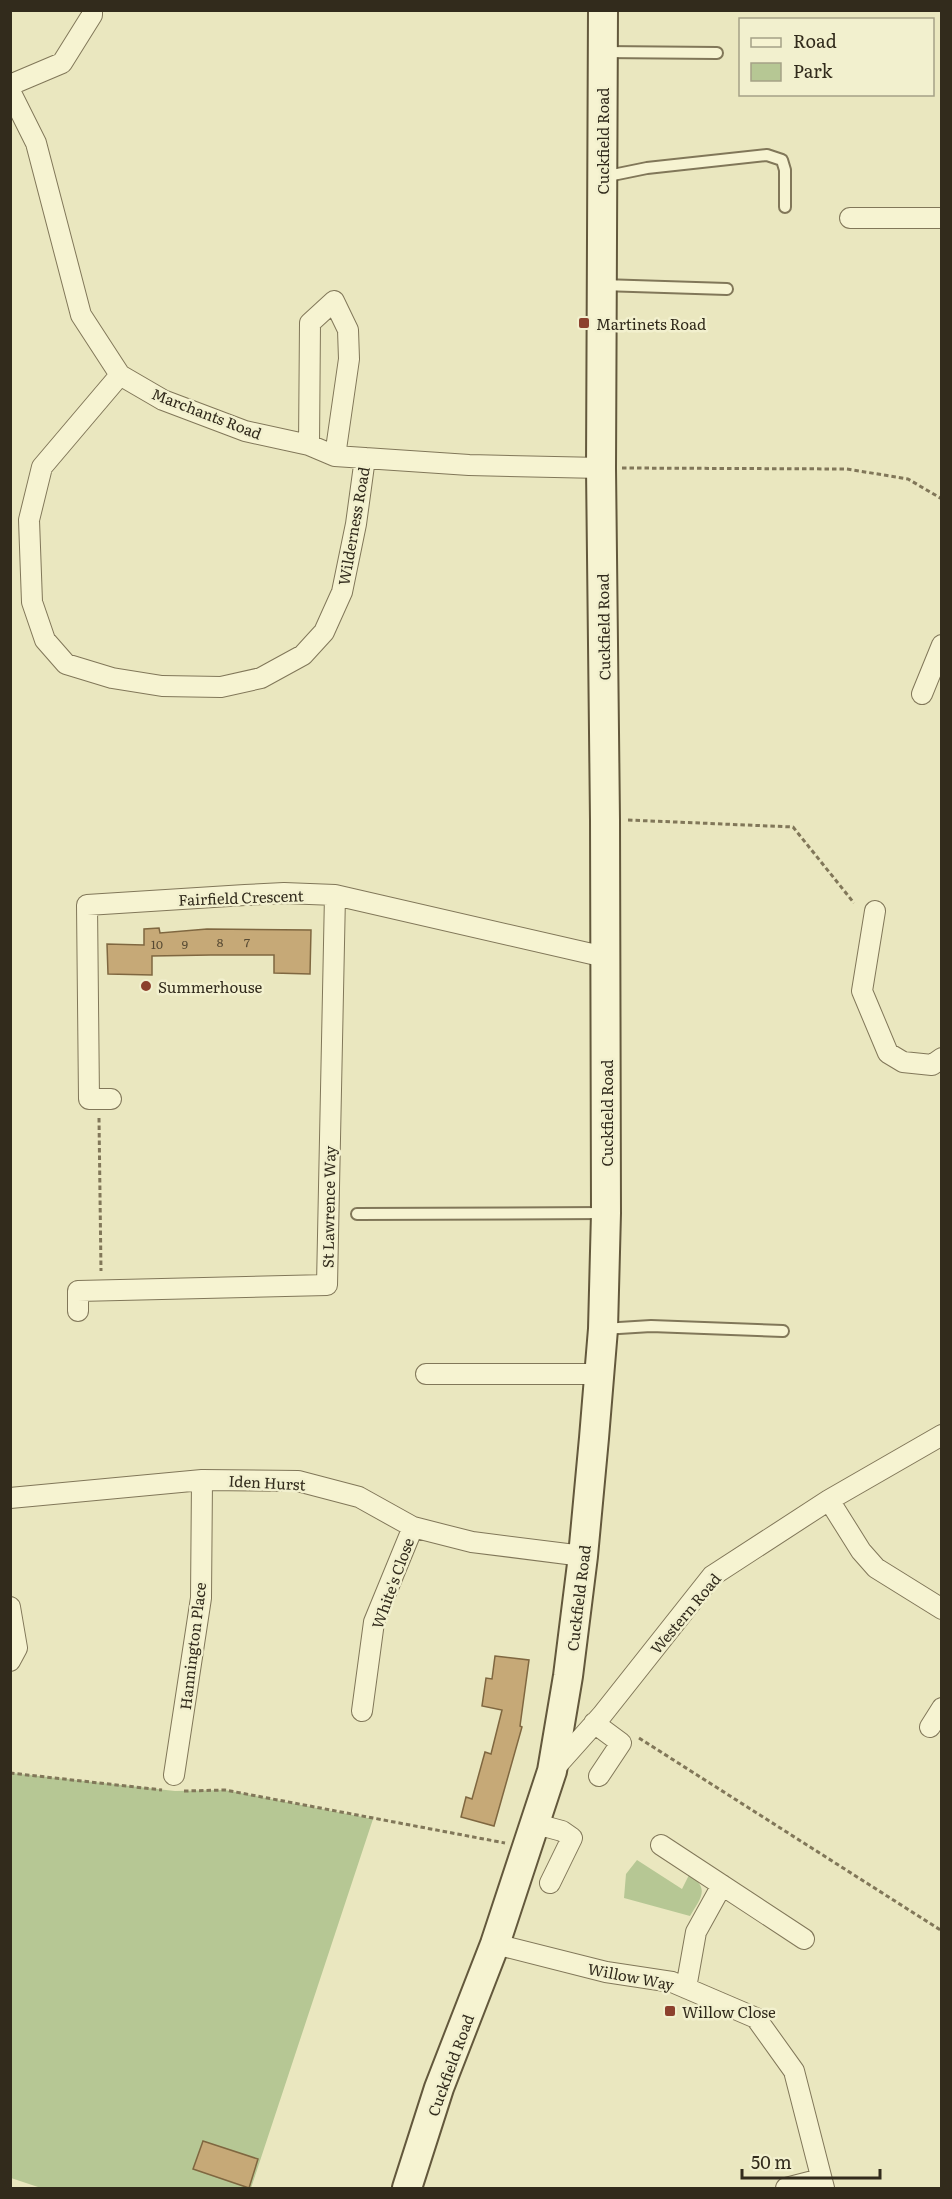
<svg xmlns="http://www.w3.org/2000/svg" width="952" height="2199" font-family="Literata,serif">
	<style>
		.green { fill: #b6c794 }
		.building { fill: #c6a977; stroke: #7f6740; stroke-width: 1.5 }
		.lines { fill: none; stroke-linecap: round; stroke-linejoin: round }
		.lane-casing { stroke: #817759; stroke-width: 14 }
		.street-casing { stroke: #817759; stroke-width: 22 }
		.secondary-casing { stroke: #63583c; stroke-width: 32 }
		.path { stroke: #817759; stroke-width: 3; stroke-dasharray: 4.5 3; stroke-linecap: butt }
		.lane { stroke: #f6f3d1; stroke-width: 10 }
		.street { stroke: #f6f3d1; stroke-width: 20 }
		.secondary { stroke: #f6f3d1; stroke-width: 28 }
		.poi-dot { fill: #8c412d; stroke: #f2f0ce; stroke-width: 2 }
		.labels { text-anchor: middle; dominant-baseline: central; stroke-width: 5; stroke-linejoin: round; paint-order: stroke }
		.number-label { font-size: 12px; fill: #574a33 }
		.street-label { font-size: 15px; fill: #322b1c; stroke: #f2f0ce }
		.poi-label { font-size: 15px; fill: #322b1c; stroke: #f2f0ce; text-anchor: start }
	</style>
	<rect width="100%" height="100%" fill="#eae7bf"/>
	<path class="green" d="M11,1773L175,1791L225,1790L373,1819L251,2188H41L11,2178Z
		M637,1860L682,1889L689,1875C711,1888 700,1899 690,1916L624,1898L626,1874Z"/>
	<path class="building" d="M159,928L160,933L207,929L311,930L310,974L274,973V955H211L152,956V975L108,974L107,944L144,945V929Z
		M495,1656L529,1660L520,1726L522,1727L494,1826L461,1817L466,1797L472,1799L485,1752L491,1754L502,1710L482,1706L486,1678L492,1679Z
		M203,2141L258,2159L249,2188L193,2169Z"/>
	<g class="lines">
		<defs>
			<path id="lane" d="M603,52L717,53
				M603,177L647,168L767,155L782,160L785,170V207
				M602,285L727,289
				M357,1214L606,1213
				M603,1329L651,1326L783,1331"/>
			<path id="street" d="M10,85L62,63L92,15V10
				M10,91L36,143L81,315L120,375L163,400L245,431L309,445L335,456L469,465L601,468
				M850,218H942
				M120,375L42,467L29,520L32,602L45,640L66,664L112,678L162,686L221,687L261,678L303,655L324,632L342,592L356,524L365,458
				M309,445L310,323L334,301L348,330L349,359L335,456
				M922,694L942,645
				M875,911L862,991L888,1053L903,1062L932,1065L942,1058
				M111,1099H89L87,905L245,895L284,893L335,895L605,957
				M78,1311V1291L327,1285L335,895
				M426,1374H599
				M10,1498L202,1480L298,1481L359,1497L413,1527L472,1542L583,1556
				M829,1500L861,1551L876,1568L942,1609
				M10,1607L17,1648L10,1661
				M362,1711L374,1622L413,1527
				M594,1723L621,1743L599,1776
				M930,1727L942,1708
				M552,1771L602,1715L712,1576L829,1500L942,1435
				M174,1775L201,1598L202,1480
				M536,1824L562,1831L572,1838L550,1883
				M661,1845L804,1939
				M495,1944L606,1972L672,1982L756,2018L794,2071L824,2188
				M686,1988L696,1932L722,1885
				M786,2188L821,2179"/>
			<path id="secondary" d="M407,2188L439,2088L495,1944L552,1771L568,1676L583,1556L594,1438L603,1329L606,1213L605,819L601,468L603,10"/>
		</defs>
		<use href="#lane" class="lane-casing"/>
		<use href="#street" class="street-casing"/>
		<use href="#secondary" class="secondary-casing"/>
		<path class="path" d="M622,468L847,469L908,479L942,499
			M628,820L793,827L854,903
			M99,1118L101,1271
			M639,1738L942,1931
			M10,1773L162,1790
			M184,1791L225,1790L505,1843"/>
		<use href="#lane" class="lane"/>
		<use href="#street" class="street"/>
		<use href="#secondary" class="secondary"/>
	</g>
	<g class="poi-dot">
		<rect x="578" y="317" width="12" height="12" rx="3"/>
		<circle cx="146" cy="986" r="6"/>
		<rect x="664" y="2005" width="12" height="12" rx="3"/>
	</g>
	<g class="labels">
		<g class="number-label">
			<text x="220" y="942">8</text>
			<text x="247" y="942">7</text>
			<text x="157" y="944">10</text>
			<text x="185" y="944">9</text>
		</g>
		<g class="street-label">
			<text transform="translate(602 141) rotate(-90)">Cuckfield Road</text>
			<text transform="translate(207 413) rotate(21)">Marchants Road</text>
			<text transform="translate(353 526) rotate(-80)">Wilderness Road</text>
			<text transform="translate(603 627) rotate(-91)">Cuckfield Road</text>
			<text transform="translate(241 897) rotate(-2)">Fairfield Crescent</text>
			<text transform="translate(606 1113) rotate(-90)">Cuckfield Road</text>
			<text transform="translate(328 1207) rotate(-89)">St Lawrence Way</text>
			<text transform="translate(267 1482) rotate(3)">Iden Hurst</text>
			<text transform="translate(392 1583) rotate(-70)">White's Close</text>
			<text transform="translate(578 1598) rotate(-83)">Cuckfield Road</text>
			<text transform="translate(685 1613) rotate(-50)">Western Road</text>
			<text transform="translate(192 1646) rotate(-83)">Hannington Place</text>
			<text transform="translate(631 1976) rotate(11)">Willow Way</text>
			<text transform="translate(450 2065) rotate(-70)">Cuckfield Road</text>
		</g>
		<g class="poi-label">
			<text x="596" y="323">Martinets Road</text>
			<text x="158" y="986">Summerhouse</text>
			<text x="682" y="2011">Willow Close</text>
		</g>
	</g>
	<rect width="952" height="2199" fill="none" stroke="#322b1c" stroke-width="24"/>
	<rect x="739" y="18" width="195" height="78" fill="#f2f0ce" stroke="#a5a187" stroke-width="1.5"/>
	<rect x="751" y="38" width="30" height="9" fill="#f6f3d1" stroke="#a5a187" stroke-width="1.5"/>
	<text x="793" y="48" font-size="18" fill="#322b1c">Road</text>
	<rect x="751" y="63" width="30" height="18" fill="#b6c794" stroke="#a5a187" stroke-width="1.5"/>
	<text x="793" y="78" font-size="18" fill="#322b1c">Park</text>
	<path d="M742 2169v9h138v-9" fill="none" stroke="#322b1c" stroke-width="3"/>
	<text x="751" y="2169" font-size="18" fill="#322b1c" stroke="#f2f0ce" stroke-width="4.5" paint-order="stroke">50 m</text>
</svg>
